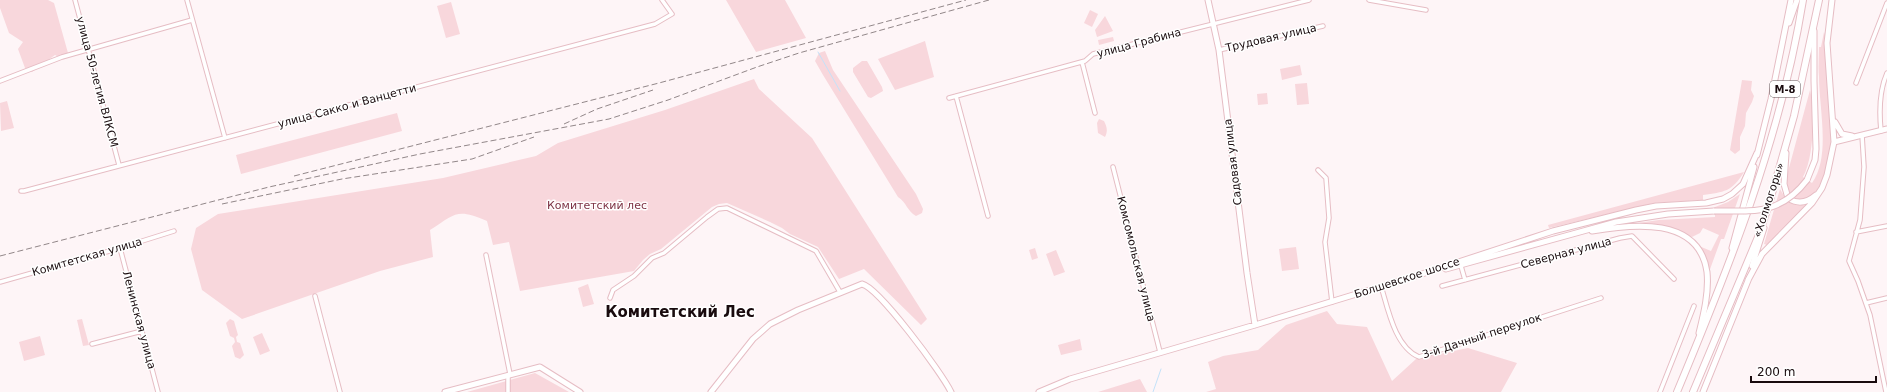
<svg xmlns="http://www.w3.org/2000/svg" width="1887" height="392" font-family="'DejaVu Sans',sans-serif">
	<style>
		.green { fill: #f8d7dc }
		.lines { fill: none; stroke-linecap: round; stroke-linejoin: round }
		.stream { stroke: #c4e2f9; stroke-width: 1 }
		.street-casing { stroke: #e6bdc4; stroke-width: 5.5 }
		.secondary-casing { stroke: #e6bdc4; stroke-width: 7 }
		.highway-casing { stroke: #e6bdc4; stroke-width: 8 }
		.street { stroke: #fff; stroke-width: 3.5 }
		.secondary { stroke: #fff; stroke-width: 5 }
		.highway { stroke: #fff; stroke-width: 6 }
		.rail { stroke: #928789; stroke-width: 1; stroke-dasharray: 6 3; stroke-linecap: butt }
		.secondary-bridge-casing { stroke: #e6bdc4; stroke-width: 7; stroke-linecap: butt }
		.secondary-bridge { stroke: #fff; stroke-width: 5 }
		.labels { text-anchor: middle; dominant-baseline: central; stroke-width: 3; stroke-linejoin: round; paint-order: stroke }
		.shield { fill: #fff; stroke: #5e5456; stroke-width: 1 }
		.shield-label { font-size: 10px; font-weight: bold; fill: #190b0e }
		.street-label { font-size: 11px; fill: #190b0e; stroke: #fff }
		.park-label { font-size: 11px; fill: #7d3244; stroke: #fff }
		.district-label { font-size: 15px; font-weight: bold; fill: #190b0e; stroke: #fff }
	</style>
	<rect width="100%" height="100%" fill="#fef5f7"/>
	<path class="green" d="M0,0H48L54,3L68,53L66,56L61,58L55,55L32,72L25,68L18,49L23,42L9,33L0,8Z
		M726,0H785L806,38L756,52Z
		M451,2L460,34L446,38L437,6Z
		M1090,10L1098,14L1092,27L1084,23Z
		M1105,16L1113,31L1097,37L1095,30Z
		M1824,32C1827,39 1825,53 1826,61C1829,100 1840,152 1819,187C1808,205 1783,203 1786,179L1810,90C1815,111 1814,158 1803,177L1812,183C1831,157 1819,108 1819,77C1818,67 1819,57 1819,47H1821Z
		M1113,37L1114,41L1099,45L1098,40Z
		M925,41L934,77L895,90L878,59Z
		M825,51L833,70L916,194L923,209L922,213L916,216C907,211 907,203 898,197L823,75L815,61L819,53Z
		M862,61H867L882,87L883,91L871,98L868,97L853,72V68Z
		M1300,65L1302,75L1282,80L1280,69Z
		M754,79L759,89L812,138L927,319L921,325L864,269L839,279L818,247L790,234L782,228L770,222L727,203L719,204L712,207L661,249L650,254L643,260L634,271L520,291L509,242L493,245L487,221C457,208 456,213 430,230L433,257L380,271L242,319L202,290L191,249L196,228L218,214L443,178L536,156L558,143L665,110Z
		M1742,80L1752,81L1751,90L1754,96L1752,102L1746,113L1745,126L1740,137V150L1735,154L1730,150Z
		M1307,83L1309,104L1297,105L1295,84Z
		M1267,93L1268,104L1258,105L1257,94Z
		M7,101L14,128L1,131L0,103Z
		M397,113L402,131L241,174L236,155Z
		M1099,119L1104,121C1107,127 1108,131 1105,137L1098,133L1097,123Z
		M1744,172C1732,192 1724,192 1703,195V200L1654,203L1549,228L1548,225Z
		M1780,189L1786,199L1808,204L1767,245L1764,244Z
		M1740,194L1724,239H1721L1709,272L1706,258L1699,246L1711,251L1719,235L1703,228L1700,233L1692,237C1674,227 1659,223 1638,223L1659,220L1715,217V207L1728,202Z
		M1296,247L1299,269L1282,271L1279,249Z
		M1035,248L1038,258L1032,260L1029,250Z
		M1056,250L1065,272L1054,276L1046,254Z
		M588,284L594,304L583,307L578,288Z
		M1327,311L1337,324L1367,327L1392,381L1416,359L1468,348L1517,363L1501,392H1206L1216,389L1208,362L1223,356L1258,350L1286,325Z
		M82,319L89,345L83,346L77,320Z
		M230,319L234,321L238,335L236,337L237,342L240,343L244,355L240,359L235,357L232,346L235,342L234,338L230,336L226,323Z
		M262,333L270,351L260,355L253,337Z
		M40,336L45,355L24,361L19,342Z
		M1080,339L1082,350L1061,355L1058,345Z
		M535,373L569,392H467Z
		M1140,379L1147,392H1098Z"/>
	<g class="lines">
		<path class="stream" d="M818,52L840,91
			M1153,392L1161,369"/>
		<defs>
			<path id="street" d="M75,0L119,165
				M187,0L225,138
				M1369,0L1426,10
				M1219,50L1323,26
				M1082,62L1095,113
				M0,81L62,57L192,20
				M1856,83L1887,3
				M956,96L988,216
				M949,98L1085,61L1093,54L1309,0
				M1881,131C1879,111 1879,91 1887,73
				M1862,135L1864,167L1860,220L1849,261L1858,281L1870,315L1886,392
				M1113,167L1160,352
				M1318,170L1326,178L1329,218L1325,242L1332,302
				M21,191H24L655,24L672,14L662,0
				M1856,232L1887,226
				M120,248L158,392
				M486,255L510,374
				M1461,266L1465,280
				M0,282L120,248L174,231
				M1381,286C1388,309 1395,347 1419,357L1601,298
				M1442,286L1620,238L1632,236L1674,279
				M315,296L340,392
				M610,298L613,290L634,276L652,258L664,253L707,217L718,209L727,208L816,251L840,292
				M1866,303L1887,298
				M92,344L142,331
				M508,375V392
				M1660,392L1694,306"/>
			<path id="secondary" d="M1208,0L1219,50L1247,273L1255,325
				M1789,23L1797,0
				M1835,122L1842,134L1852,136
				M1834,142L1887,129
				M1786,153L1784,184L1788,198C1798,205 1808,202 1816,195
				M1757,155L1771,99L1791,0
				M1807,180L1815,160L1816,149L1814,81V31
				M1592,231C1632,224 1699,216 1707,272C1709,292 1704,313 1699,333
				M1732,248L1754,167
				M1752,266L1764,228
				M1446,269L1616,222L1668,214L1714,211
				M1748,280L1762,254L1812,203L1822,188L1827,175L1834,142L1827,43L1832,0
				M445,392L540,367L580,392
				M711,392L753,339L770,324L798,310L862,284C879,288 942,373 951,392
				M1039,392L1070,379L1255,325L1422,274L1553,231L1636,210L1656,206L1706,203L1723,199L1732,194L1743,184L1757,153
				M1703,392L1749,278"/>
			<path id="highway" d="M1677,392C1730,265 1781,137 1803,0
				M1693,392L1758,237L1769,204L1794,116L1819,0"/>
		</defs>
		<use href="#street" class="street-casing"/>
		<use href="#secondary" class="secondary-casing"/>
		<use href="#highway" class="highway-casing"/>
		<use href="#street" class="street"/>
		<use href="#secondary" class="secondary"/>
		<use href="#highway" class="highway"/>
		<path class="rail" d="M564,124L597,109L653,90
			M294,176L659,83L966,0
			M222,204L342,179L472,159L534,137
			M0,256L269,187L420,154L609,119L668,100L757,67L799,53L989,0"/>
		<defs>
			<path id="secondary-bridge" d="M1714,211C1754,211 1780,215 1807,180"/>
		</defs>
		<use href="#secondary-bridge" class="secondary-bridge-casing"/>
		<use href="#secondary-bridge" class="secondary-bridge"/>
	</g>
	<g class="labels">
		<rect class="shield" x="1770" y="81" width="30" height="16" rx="3"/>
		<g class="shield-label">
			<text x="1785" y="89">М-8</text>
		</g>
		<g class="street-label">
			<text transform="translate(1271 38) rotate(-13)">Трудовая улица</text>
			<text transform="translate(1139 43) rotate(-15)">улица Грабина</text>
			<text transform="translate(97 82) rotate(75)">улица 50-летия ВЛКСМ</text>
			<text transform="translate(347 106) rotate(-15)">улица Сакко и Ванцетти</text>
			<text transform="translate(1233 162) rotate(-97)">Садовая улица</text>
			<text transform="translate(1769 200) rotate(-72)">«Холмогоры»</text>
			<text transform="translate(1566 253) rotate(-15)">Северная улица</text>
			<text transform="translate(87 257) rotate(-16)">Комитетская улица</text>
			<text transform="translate(1136 259) rotate(76)">Комсомольская улица</text>
			<text transform="translate(1407 278) rotate(-18)">Болшевское шоссе</text>
			<text transform="translate(139 320) rotate(75)">Ленинская улица</text>
			<text transform="translate(1482 336) rotate(-18)">3-й Дачный переулок</text>
		</g>
		<g class="park-label">
			<text x="597" y="205">Комитетский лес</text>
		</g>
		<g class="district-label">
			<text x="680" y="312">Комитетский Лес</text>
		</g>
	</g>
	<path d="M1751 376v6h125v-6" fill="none" stroke="#190b0e" stroke-width="2"/>
	<text x="1757" y="376" font-size="12" fill="#190b0e" stroke="#ffffff" stroke-width="3" paint-order="stroke">200 m</text>
</svg>
